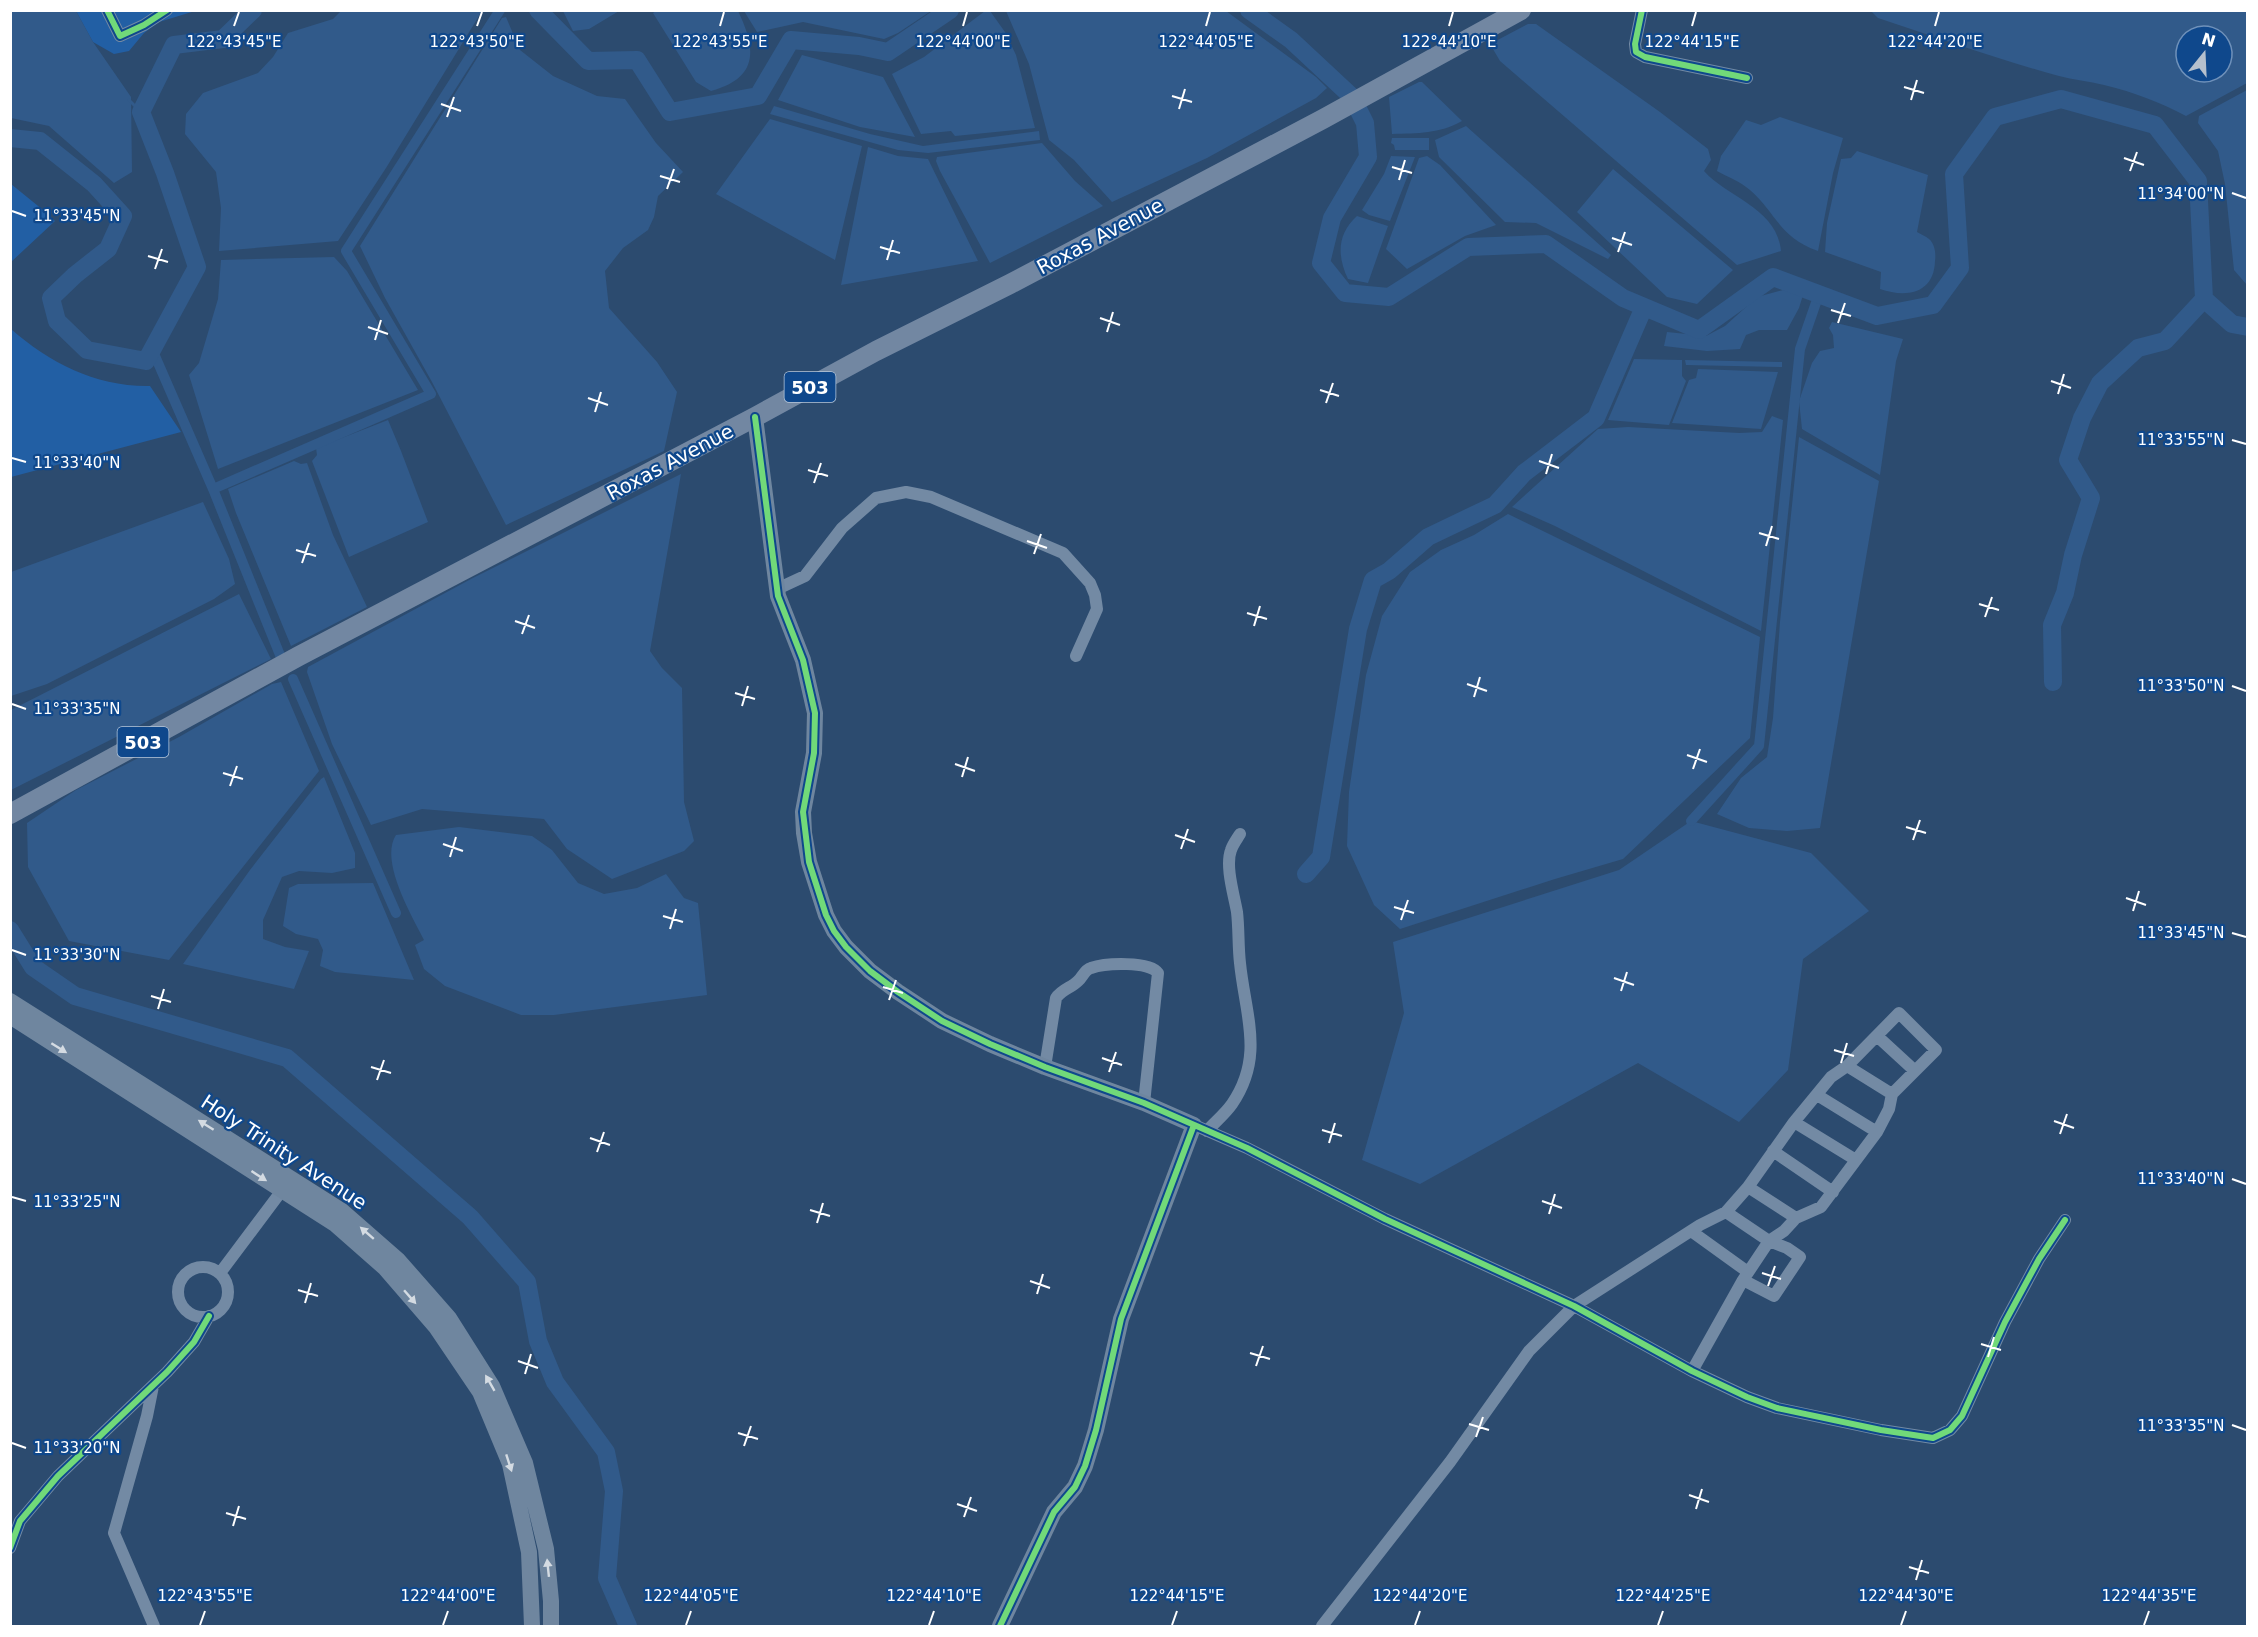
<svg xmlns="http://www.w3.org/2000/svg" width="2258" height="1637" font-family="'DejaVu Sans',sans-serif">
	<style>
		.green { fill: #225fa4 }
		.water { fill: #315a8a; fill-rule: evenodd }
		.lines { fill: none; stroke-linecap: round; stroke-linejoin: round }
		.stream { stroke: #315a8a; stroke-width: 3 }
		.canal { stroke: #315a8a; stroke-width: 10 }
		.river { stroke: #315a8a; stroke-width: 18 }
		.street { stroke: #738aa4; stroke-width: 12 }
		.secondary { stroke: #6f869f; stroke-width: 16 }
		.primary { stroke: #7287a2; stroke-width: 20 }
		.cycleway-casing { stroke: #0f488c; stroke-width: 10 }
		.cycleway { stroke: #71d979; stroke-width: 6 }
		.oneway { fill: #d4dbe2 }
		.ticks { fill: none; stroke: #fff; stroke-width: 2 }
		.labels { text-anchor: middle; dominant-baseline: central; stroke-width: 4.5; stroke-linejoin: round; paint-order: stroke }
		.shield { fill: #0f488c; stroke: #b7c8dc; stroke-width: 1.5 }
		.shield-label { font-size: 18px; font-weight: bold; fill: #fff }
		.street-label { font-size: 20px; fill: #fff; stroke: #0f488c }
		.ticks-label { font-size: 15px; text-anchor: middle; fill: #fff; stroke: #0f488c; stroke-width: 4.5; stroke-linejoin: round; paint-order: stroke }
	</style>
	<rect width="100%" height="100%" fill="#2c4b6f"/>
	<path class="green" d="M76,11H195L159,22L144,33L129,51L114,54L93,42Z
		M11,184L43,210L55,221L11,262Z
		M11,329C50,363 96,387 150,386L181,432L11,477Z"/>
	<path class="water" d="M342,10L482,11L386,168L338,241L219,251L221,208L216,172L185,134L186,114L203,93L258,73L273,57L288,33L333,19Z
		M657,10L738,11C757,50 758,78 711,91L696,82L653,13Z
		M10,11H76L93,42L131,97L132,172L114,183L49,126L11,118Z
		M563,11H619L589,29L573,31Z
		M744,11H931L898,33L884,39L803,22L757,32Z
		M985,11H990L1005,32L1016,55L1035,128L955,136L951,131L921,134L892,74L924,57Z
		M1006,11H1226L1316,77L1327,88L1316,98L1207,158L1112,202L1074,160L1049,140L1029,64Z
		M1871,11H2247V83L2186,116C2160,102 2133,92 2104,85C2089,81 2073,80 2059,76C1997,59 1938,38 1878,18ZM2186,36H2222V72H2186Z
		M506,17L520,50L553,76L597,96L625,99L656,143L683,172L658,196L654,217L648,230L623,248L605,271L609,308L657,362L677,392L664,451L506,525L432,382L385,298L360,246L502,18Z
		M1528,24H1536L1660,112L1708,149L1711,160L1704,171C1728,198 1777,208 1781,251L1737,265L1500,61L1490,44Z
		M802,55L883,77L915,137L860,127L778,100Z
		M1419,82H1422L1462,121C1439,134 1418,133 1392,134L1389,97Z
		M2247,90V285L2234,270L2225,184L2218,151L2198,123L2199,116Z
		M774,106L870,134L923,146L1039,131L1040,140L928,153L898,150L770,114Z
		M1780,117L1843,138L1833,173L1818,251C1779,237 1777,214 1750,190C1741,182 1728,177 1717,171L1721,156L1746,120L1761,125Z
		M770,119L862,146L835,260L716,194Z
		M1466,126L1611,255L1608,259L1536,223L1505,222L1439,157L1435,140Z
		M1392,138H1429V150H1395L1394,145L1391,143Z
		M1042,143L1075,181L1103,206L990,263L940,171L936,161L937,157Z
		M868,147L898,156L928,159L978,261L841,285Z
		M1857,151L1928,175L1917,232C1920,234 1926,236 1929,239C1935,244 1936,254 1935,261C1934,294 1906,298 1880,289L1881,272L1825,252L1827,223L1841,159L1851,158Z
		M1391,156L1415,157L1390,221L1369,215L1362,210L1384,174Z
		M1427,156L1440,165L1496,225L1465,236L1407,269L1386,249L1419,158Z
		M1613,169L1733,270L1697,304L1667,297L1577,212Z
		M1357,216L1388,226L1368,283L1348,279C1337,256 1337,234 1357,216Z
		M334,257L347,271L418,390L218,469L189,375L199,363L218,299L221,260Z
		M1783,290L1803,295L1799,308L1787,330H1759L1746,335L1740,349L1707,351L1664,346L1667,332L1706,336L1725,326L1757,297Z
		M1832,322L1903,339L1896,361L1880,475L1802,429L1799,401L1812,363L1820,351L1834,348L1833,335L1829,328Z
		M1634,359L1682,360V376L1686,381L1669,425L1608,420Z
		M1685,360L1782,362V367L1686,365Z
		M1698,369L1778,372L1761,429L1672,423L1689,380L1696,378Z
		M1772,416L1783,420L1761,631L1555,526L1512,507L1598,429L1628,427L1739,433L1762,432Z
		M388,420L401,451L428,522L349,557L312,461L317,455L316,448Z
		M1799,437L1879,481L1820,828L1787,831L1749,828L1717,814L1741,778L1767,757L1773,718L1780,622Z
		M294,461L301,464L307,463L333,535L367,607L291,646L236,513L228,489Z
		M681,474L650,651L662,668L682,688L684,802L694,841L684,851L612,879L567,849L544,819L422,809L371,825L332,744L307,672L308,667L471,579Z
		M203,502L229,559L235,584L214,599L47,684L11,696V572Z
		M1508,514L1760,637L1750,738L1623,859L1555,879L1400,929L1374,905L1347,846L1349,792L1366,675L1382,616L1410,572L1441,550L1474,535Z
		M239,594L271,659L11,790V710Z
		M281,682L319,771L169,960L69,941L28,867L27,823L76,790L179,737L272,684Z
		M324,777L355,853V868L332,873L299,871L282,877L263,920V939L285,947L309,951L294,989L183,964L250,870L321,779Z
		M1691,821L1811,853L1869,911L1803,959L1788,1070L1739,1122L1638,1063L1420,1184L1362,1160L1404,1013L1393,942L1619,870Z
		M459,827L532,836L552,850L578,883L604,894L637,888L666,874L684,898L698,903L707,995L554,1015H521L445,986L424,969L415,945L424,940C412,916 379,861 396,835Z
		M373,883L414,980L335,972L320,966L323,950L318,939L296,934L283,926L289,888L298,884Z"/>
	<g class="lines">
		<path class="stream" d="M129,100L141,112"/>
		<path class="canal" d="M152,349L213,489L280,655
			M213,489L431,394L346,251L500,10
			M293,679L396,913
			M1691,821L1759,746L1800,349L1819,294"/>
		<path class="river" d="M538,10L588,61L637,60L670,112L758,96L791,40L859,46L888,52L950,10
			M1249,10L1291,40L1350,95
			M1357,107L1365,123L1368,157L1332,218L1321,263L1345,293L1389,297L1468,247L1546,244L1623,298L1699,330L1773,277L1877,316L1933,305L1960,268L1954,174L1995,117L2061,99L2155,125L2198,181L2204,299L2232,324L2248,327
			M10,138L40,141L94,184L123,216L108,249L75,275L51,298L57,321L87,350L146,361L197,267L165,173L141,112L174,45L223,39L253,10
			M2053,682L2052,625L2065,593L2073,555L2091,498L2068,460L2082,418L2100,383L2138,348L2165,341L2204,299
			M1306,874L1321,857L1358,629L1373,580L1389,571L1428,537L1495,505L1524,473L1596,418L1644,307
			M10,930L33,967L75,996L287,1058L470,1217L527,1282L538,1341L555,1382L606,1452L614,1491L607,1578L628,1626"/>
		<path class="street" d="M107,10L120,36L144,25L167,10
			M1642,10L1635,44L1636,52L1645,57L1747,78
			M777,589L805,576L842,528L876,498L906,492L931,497L1063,553L1090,583L1095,595L1097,609L1076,656
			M1877,1036L1914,1070
			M1847,1066L1892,1094
			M1045,1067L1056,998C1062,989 1071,988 1078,981C1083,977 1084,970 1091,968C1105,963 1150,961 1158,973L1144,1103
			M1817,1095L1877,1132
			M1794,1122L1856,1160
			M1194,1125L1247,1148L1385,1219L1574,1306L1692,1371L1747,1397L1777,1408L1881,1430L1933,1438L1950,1430L1962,1416L2005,1322L2039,1259L2065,1220
			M1207,1131C1215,1122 1225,1114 1232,1104C1265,1056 1245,1014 1240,963C1238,946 1239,929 1237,912C1234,895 1225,866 1231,850C1233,844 1237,839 1240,834
			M1773,1151L1833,1192
			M1748,1187L1796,1218
			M1726,1212L1769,1241L1787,1248L1800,1257L1774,1296L1743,1280
			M1691,1231L1748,1272
			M178 1292a25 25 0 1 1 50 0a25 25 0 1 1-50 0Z
			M220,1273L286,1185
			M153,1386L147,1416L114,1533L154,1626
			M10,1548L20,1521L58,1476L167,1372L194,1342L209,1316
			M1322,1626L1450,1462L1529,1351L1574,1306L1700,1225L1726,1212L1748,1187L1794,1122L1831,1077L1847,1066L1899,1013L1936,1050L1892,1094L1889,1109L1877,1132L1821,1207L1796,1218L1784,1231L1769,1241L1743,1280L1692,1371"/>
		<path class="secondary" d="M755,417L778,596L803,660L815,713L814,753L803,812L804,833L809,862L826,915L834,931L846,947L870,971L898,992L942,1021L990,1044L1045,1067L1144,1103L1194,1125L1121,1319L1096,1430L1085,1466L1075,1487L1054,1512L1000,1626
			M10,1001L342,1211L398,1260L449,1318L492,1386L525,1463L546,1549L551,1601V1626
			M10,1016L335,1224L385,1268L436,1327L480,1392L510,1464L529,1552L532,1626"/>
		<path class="primary" d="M10,814L299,656L755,417L876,351L1010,284L1323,119L1521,10"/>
		<defs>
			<path id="cycleway" d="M107,10L120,36L144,25L167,10
				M1642,10L1635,44L1636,52L1645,57L1747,78
				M755,417L778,596L803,660L815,713L814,753L803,812L809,862L826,915L834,931L846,947L870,971L898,992L942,1021L990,1044L1045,1067L1144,1103L1247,1148L1385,1219L1574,1306L1692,1371L1747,1397L1777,1408L1881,1430L1933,1438L1950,1430L1962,1416L2005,1322L2039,1259L2065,1220
				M10,1548L20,1521L58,1476L167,1372L194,1342L209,1316
				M1000,1626L1054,1512L1075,1487L1085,1466L1096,1430L1121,1319L1194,1125"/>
		</defs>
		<use href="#cycleway" class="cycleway-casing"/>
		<use href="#cycleway" class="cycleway"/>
	</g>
	<defs><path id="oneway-solid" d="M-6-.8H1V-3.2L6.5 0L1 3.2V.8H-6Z" transform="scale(1.5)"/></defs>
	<g class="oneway">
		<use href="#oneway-solid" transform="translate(59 1048) rotate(32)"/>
		<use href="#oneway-solid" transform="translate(206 1125) rotate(-148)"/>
		<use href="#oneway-solid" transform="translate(259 1176) rotate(33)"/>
		<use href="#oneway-solid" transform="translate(367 1233) rotate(-139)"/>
		<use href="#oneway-solid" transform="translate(410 1297) rotate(49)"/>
		<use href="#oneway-solid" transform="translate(490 1383) rotate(-120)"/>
		<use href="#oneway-solid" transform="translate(509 1463) rotate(72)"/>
		<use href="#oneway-solid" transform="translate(548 1568) rotate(-96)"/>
	</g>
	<path class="ticks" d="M234,26L239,12M477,26L482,12M720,26L724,12M963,26L967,12M1206,26L1210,12M1449,26L1453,12M1692,26L1696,12M1935,26L1939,12M1904,87L1924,93M1172,96L1192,102M1911,100L1917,80M441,104L461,111M1179,109L1185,89M447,117L454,97M2124,158L2144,165M1392,167L1412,173M2130,171L2137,152M660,176L680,182M1399,180L1405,160M667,189L674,169M2232,193L2246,198M12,211L26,216M1612,238L1632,245M880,247L900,253M1618,252L1625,232M148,256L168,262M887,260L893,240M155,269L162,249M1831,310L1851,316M1100,318L1120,325M1838,323L1845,303M368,327L388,334M1107,332L1113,312M375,340L381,320M2051,381L2071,388M1320,390L1339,396M2058,394L2064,374M588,398L608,405M1326,403L1333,383M595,412L601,392M2232,440L2246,444M12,458L26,462M1539,461L1559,468M808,470L828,476M1546,474L1552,454M814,483L821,463M1759,533L1779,539M1027,541L1047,548M1766,546L1772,526M296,550L316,556M1034,554L1041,534M302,563L309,543M1979,604L1999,610M1247,613L1267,619M1985,617L1992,597M515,621L535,628M1254,626L1260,606M522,634L529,615M1467,684L1487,691M2232,686L2246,691M735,693L755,699M1474,697L1480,677M12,704L26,709M742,706L748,686M1687,755L1707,762M955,764L975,771M1693,769L1700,749M223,773L243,779M962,777L968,757M230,786L237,766M1906,827L1926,833M1175,835L1195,842M1913,840L1920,820M443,844L463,851M1181,849L1188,829M450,857L456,837M2126,898L2146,905M1394,907L1414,913M2133,911L2139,891M663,916L683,922M1401,920L1408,900M670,929L676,909M2232,933L2246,937M12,950L26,955M1614,978L1634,985M883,987L903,993M1621,991L1627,972M151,996L171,1002M889,1000L896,980M158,1009L164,989M1834,1050L1854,1056M1102,1058L1122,1065M1841,1063L1847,1043M371,1067L391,1073M1109,1072L1116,1052M377,1080L384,1060M2054,1121L2074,1128M1322,1130L1342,1136M2060,1134L2067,1114M590,1138L610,1145M1329,1143L1335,1123M597,1152L604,1132M2232,1179L2246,1184M12,1197L26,1201M1542,1201L1562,1208M810,1210L830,1216M1549,1214L1555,1194M817,1223L823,1203M1762,1273L1781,1279M1030,1281L1050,1288M1768,1286L1775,1266M298,1290L318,1296M1037,1294L1043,1274M305,1303L311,1283M1981,1344L2001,1350M1250,1353L1270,1359M1988,1357L1994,1337M518,1361L538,1368M1256,1366L1263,1346M525,1374L531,1354M1469,1424L1489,1430M2232,1425L2246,1430M738,1433L758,1439M1476,1437L1483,1417M12,1443L26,1448M744,1446L751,1426M1689,1495L1709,1502M957,1504L977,1511M1696,1509L1702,1489M226,1513L246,1519M964,1517L971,1497M233,1526L239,1506M1909,1567L1929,1573M1916,1580L1922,1560M200,1625L205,1611M443,1625L448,1611M686,1625L691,1611M929,1625L934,1611M1172,1625L1177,1611M1415,1625L1420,1611M1658,1625L1663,1611M1901,1625L1906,1611M2144,1625L2149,1611"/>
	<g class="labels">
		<g class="shield">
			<rect x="784.5" y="372" width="51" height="30" rx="4.5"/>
			<rect x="117.5" y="727" width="51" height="30" rx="4.5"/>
		</g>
		<g class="shield-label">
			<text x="810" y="387">503</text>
			<text x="143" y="742">503</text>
		</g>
		<g class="street-label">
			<text transform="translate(1100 236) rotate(-28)">Roxas Avenue</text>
			<text transform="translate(670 462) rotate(-28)">Roxas Avenue</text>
			<text transform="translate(284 1152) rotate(33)">Holy Trinity Avenue</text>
		</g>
	</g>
	<g class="ticks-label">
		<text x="234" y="47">122°43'45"E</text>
		<text x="477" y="47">122°43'50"E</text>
		<text x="720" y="47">122°43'55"E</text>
		<text x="963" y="47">122°44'00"E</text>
		<text x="1206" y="47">122°44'05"E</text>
		<text x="1449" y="47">122°44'10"E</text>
		<text x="1692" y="47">122°44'15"E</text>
		<text x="1935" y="47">122°44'20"E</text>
		<text x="2181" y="199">11°34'00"N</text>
		<text x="77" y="221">11°33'45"N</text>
		<text x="2181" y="445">11°33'55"N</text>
		<text x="77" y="468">11°33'40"N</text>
		<text x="2181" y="691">11°33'50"N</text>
		<text x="77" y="714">11°33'35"N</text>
		<text x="2181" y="938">11°33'45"N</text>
		<text x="77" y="960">11°33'30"N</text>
		<text x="2181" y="1184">11°33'40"N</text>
		<text x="77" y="1207">11°33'25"N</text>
		<text x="2181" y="1431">11°33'35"N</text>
		<text x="77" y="1453">11°33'20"N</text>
		<text x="205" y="1601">122°43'55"E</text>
		<text x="448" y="1601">122°44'00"E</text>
		<text x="691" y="1601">122°44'05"E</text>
		<text x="934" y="1601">122°44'10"E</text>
		<text x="1177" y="1601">122°44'15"E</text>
		<text x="1420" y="1601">122°44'20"E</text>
		<text x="1663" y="1601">122°44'25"E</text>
		<text x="1906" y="1601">122°44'30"E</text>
		<text x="2149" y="1601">122°44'35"E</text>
	</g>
	<rect width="2258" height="1637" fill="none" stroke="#ffffff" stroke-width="24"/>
	<g transform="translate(2204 54) rotate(18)"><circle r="28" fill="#0f488c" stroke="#6f91ba" stroke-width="1.5"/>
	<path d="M0-4.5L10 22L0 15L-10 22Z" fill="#b5c0cd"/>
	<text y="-9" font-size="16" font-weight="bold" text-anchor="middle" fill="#ffffff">N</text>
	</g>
</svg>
